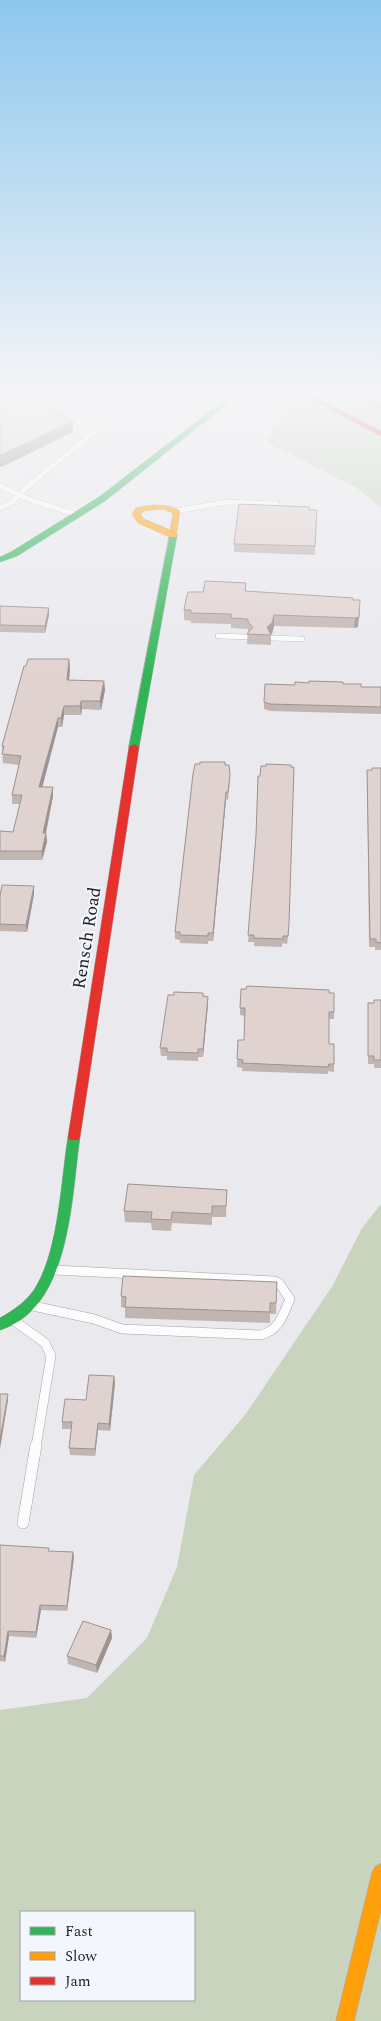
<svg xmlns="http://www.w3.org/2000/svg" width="381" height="2021" font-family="Spectral,serif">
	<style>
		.green { fill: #c9d4be; fill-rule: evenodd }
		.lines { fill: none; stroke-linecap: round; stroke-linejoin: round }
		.lane-far2-casing { stroke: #a4a4a7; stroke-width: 5.5 }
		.lane-far1-casing { stroke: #a4a4a7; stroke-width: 10 }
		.lane-casing { stroke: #a4a4a7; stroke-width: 12 }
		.fast-casing { stroke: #a4a4a7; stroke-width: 1 }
		.slow-casing { stroke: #a4a4a7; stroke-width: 1 }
		.jam-casing { stroke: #a4a4a7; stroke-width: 1 }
		.lane-far2 { stroke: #fcfcfc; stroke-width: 5 }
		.lane-far1 { stroke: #fcfcfc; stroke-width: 9 }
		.lane { stroke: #fcfcfc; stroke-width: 11 }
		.fast { fill: #30b455; fill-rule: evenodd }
		.slow { fill: #ff9f0a; fill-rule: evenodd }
		.jam { fill: #e5322d; fill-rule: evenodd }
		.wall { fill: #c1b5b2 }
		.shaded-wall { fill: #9d9391 }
		.building { fill: #e0d2cf; stroke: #9d9391 }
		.labels { text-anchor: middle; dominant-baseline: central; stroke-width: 4; stroke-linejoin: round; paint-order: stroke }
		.street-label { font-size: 18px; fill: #1f1f22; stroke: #f4f6fe }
	</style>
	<rect width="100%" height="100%" fill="#e9e9ee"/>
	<path class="green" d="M319,396H381V508L357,488L266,442C283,410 284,408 319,396Z
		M381,1204V2021H0V1710L87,1698L147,1638L177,1567L194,1475L245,1415L333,1285L362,1228ZM21,1912H194V2000H21Z"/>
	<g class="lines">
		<defs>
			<path id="lane-far2" d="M0,486L33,501L78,515
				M0,508L12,502L29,485L102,426L42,396
				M176,511L226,502L277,504
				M218,636L248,637
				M271,638L302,639"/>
			<path id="lane-far1" d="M33,1306L94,1319L122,1329L260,1335C279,1331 283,1315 290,1299L279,1283L274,1281L54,1270
				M13,1320L45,1343L51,1356L36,1447"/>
			<path id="lane" d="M23,1523L36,1445"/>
			<path id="fast" d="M230,396H237L105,501L17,556L0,562V557L11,552L99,497Z
				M170,533L177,535L139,747L134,750L129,747Z
				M74,1133L78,1134L80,1137C71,1198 71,1308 0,1330V1318C14,1310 29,1300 37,1285C59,1246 61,1181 68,1137L70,1134Z"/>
			<path id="slow" d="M351,396H360L381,405V409Z
				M154,505L168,506L180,510L176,537H170L138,523L132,514L136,508ZM163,509L173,513L170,530L144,519L140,514L144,511Z
				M381,1864V1910L354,2021H336L372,1873L375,1867Z"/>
			<path id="jam" d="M305,396H313L381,431V436Z
				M134,744L139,747L80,1137L78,1140H70L68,1137L129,747Z"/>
		</defs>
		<use href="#lane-far2" class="lane-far2-casing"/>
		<use href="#lane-far1" class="lane-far1-casing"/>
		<use href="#lane" class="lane-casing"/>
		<use href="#fast" class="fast-casing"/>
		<use href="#slow" class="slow-casing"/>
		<use href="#jam" class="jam-casing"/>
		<use href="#lane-far2" class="lane-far2"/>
		<use href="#lane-far1" class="lane-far1"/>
		<use href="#lane" class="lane"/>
		<use href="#fast" class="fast"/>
		<use href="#slow" class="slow"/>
		<use href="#jam" class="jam"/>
	</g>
	<path class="wall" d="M317,510L315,555L234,552V544Z
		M246,583V592L353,600L358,627L354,628L274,626L271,634V645L247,644L248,629L231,628V624L191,623V621L184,620V610L203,592Z
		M0,606L49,608V615L45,633L0,632Z
		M69,659L70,668L69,680L104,681L105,690L101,710L82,709L81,715H64L62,727H58L42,787L53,796L46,833L47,842L42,860H0V831L13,832L20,804H12V795L19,765L3,763L2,746L26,666Z
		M309,683L343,684L361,687H381V714L270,711L264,709V702L295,685Z
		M225,765L230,782L228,800L226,799L213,941H208V944L180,943V940L175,939V932Z
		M381,768V950H375V947H369L367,777V770H372Z
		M260,776L289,931L287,944L282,943V947L254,946V942H248Z
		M34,886V894L27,932L0,931V896Z
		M329,993L334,1012V1019H329V1044L334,1064V1072L328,1071V1074L242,1071V1068L237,1067V1059L244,1040L245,1016L240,1015V1008Z
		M203,996L208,997V1004L203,1057H198V1061L167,1060V1056H161L160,1048Z
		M381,1000V1068H374V1064H368V1003H373Z
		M227,1190L226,1217H212V1225L172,1223L171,1231L152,1230L151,1223L125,1222L124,1211Z
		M277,1282L276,1314H270V1323L125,1318V1308L121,1307V1296Z
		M114,1376L115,1383L110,1431L98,1430L95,1456L70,1455L69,1448L71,1429H62V1422L86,1400Z
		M0,1545L49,1551L74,1557L67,1611L41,1610L36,1638L9,1636L5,1662L0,1661Z
		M111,1630L112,1638L97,1673L68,1664L67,1656Z"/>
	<path class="shaded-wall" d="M73,421V432L4,466L0,467V455Z
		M49,608V615L45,633V626Z
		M360,610L358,627L354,628L355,618Z
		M274,615V626L272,634L270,635L267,627Z
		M69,659L70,668L68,689L67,680Z
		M104,681L105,690L101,710L100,701Z
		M81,701L82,709L81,715L80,706Z
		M64,706V715L62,727L61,718Z
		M58,718V727L40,796L39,787Z
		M53,787V796L44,842L43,833Z
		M226,792V799L213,941V933Z
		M46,833L47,842L42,860V851Z
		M34,886V894L27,932L26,925Z
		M208,997V1004L203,1057V1049Z
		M114,1376L115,1383L110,1431L109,1424Z
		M8,1394V1400L0,1449V1440Z
		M98,1423V1430L95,1456V1449Z
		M73,1552L74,1557L67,1611V1606Z
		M40,1605L41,1610L36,1638V1632Z
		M111,1630L112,1638L97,1673L96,1665Z
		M8,1631L9,1636L5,1662L4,1656Z"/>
	<path class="building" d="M25,401L63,413L59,415L73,421L3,454L0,455V410L7,407L10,408Z
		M239,504L309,507V510H317L315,546L234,544Z
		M205,581L246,583L245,591L353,598V600H360L359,617L355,618L274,615L272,623L267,627L271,635L247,634L253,627L248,622V619L231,618V614L191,613V610H184L186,599L188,592H203Z
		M0,606L49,608L45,626L0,625Z
		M28,659H69L67,680L104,681L100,701H81L80,706H64L61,718H58L39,787H53L43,833H46L42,851H0V831L13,832L22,795H12L21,756L2,754L4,746H2L24,666H26Z
		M309,681L343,682V684H361V687H381V707L270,704L264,702L265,684L295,685V682L309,683Z
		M200,762H225V765H229L230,775L228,792H226L213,933H208V936L180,935V932H175L193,774L195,764H200Z
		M266,764L291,765V767H294L289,924L288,936H283V939L254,938V935H248L256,836L258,776H260L261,766H266Z
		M372,768H381V943L376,942V939H370L367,770H372Z
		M2,885L34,886L26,925L0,924V896Z
		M247,986L329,990V993H334V1012H329V1044H334V1064H329L328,1067L242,1063L243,1060L237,1059L238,1040H244L245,1008H240L241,989H246Z
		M174,992L203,993V996L208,997L203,1049H198V1053L167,1052V1048H160L168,995H174Z
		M374,1000H381V1060H374V1056H368V1003H374Z
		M128,1184L227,1190L226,1206H212V1214L172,1212L171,1220L151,1219L152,1212L124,1211Z
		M123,1276L277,1282L276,1303H270V1312L125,1307L126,1297L121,1296Z
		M89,1375L114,1376L109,1424L98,1423L95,1449L69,1448L72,1422H62L65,1399L86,1400Z
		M0,1394H8L0,1440Z
		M0,1545L49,1548L48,1551L73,1552L67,1606L40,1605L36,1632L8,1631L4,1656H0Z
		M83,1621L111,1630L96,1665L67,1656Z"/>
	<linearGradient id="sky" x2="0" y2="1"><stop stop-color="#8ec7ee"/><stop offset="0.58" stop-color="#f5f5f7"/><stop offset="1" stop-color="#f5f5f7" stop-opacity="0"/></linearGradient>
	<rect width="381" height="679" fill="url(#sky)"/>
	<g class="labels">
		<g class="street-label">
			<text transform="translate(87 938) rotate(-81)">Rensch Road</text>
		</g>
	</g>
	<rect x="20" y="1911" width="175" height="90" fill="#f4f6fe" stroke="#9fa0a6"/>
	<rect x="30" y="1927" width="25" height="8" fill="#30b455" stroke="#9fa0a6"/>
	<text x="65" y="1936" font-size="15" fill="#1f1f22">Fast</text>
	<rect x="30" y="1952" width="25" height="8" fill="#ff9f0a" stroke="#9fa0a6"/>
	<text x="65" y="1961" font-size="15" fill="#1f1f22">Slow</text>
	<rect x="30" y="1977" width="25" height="8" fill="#e5322d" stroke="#9fa0a6"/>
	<text x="65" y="1986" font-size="15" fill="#1f1f22">Jam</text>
</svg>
